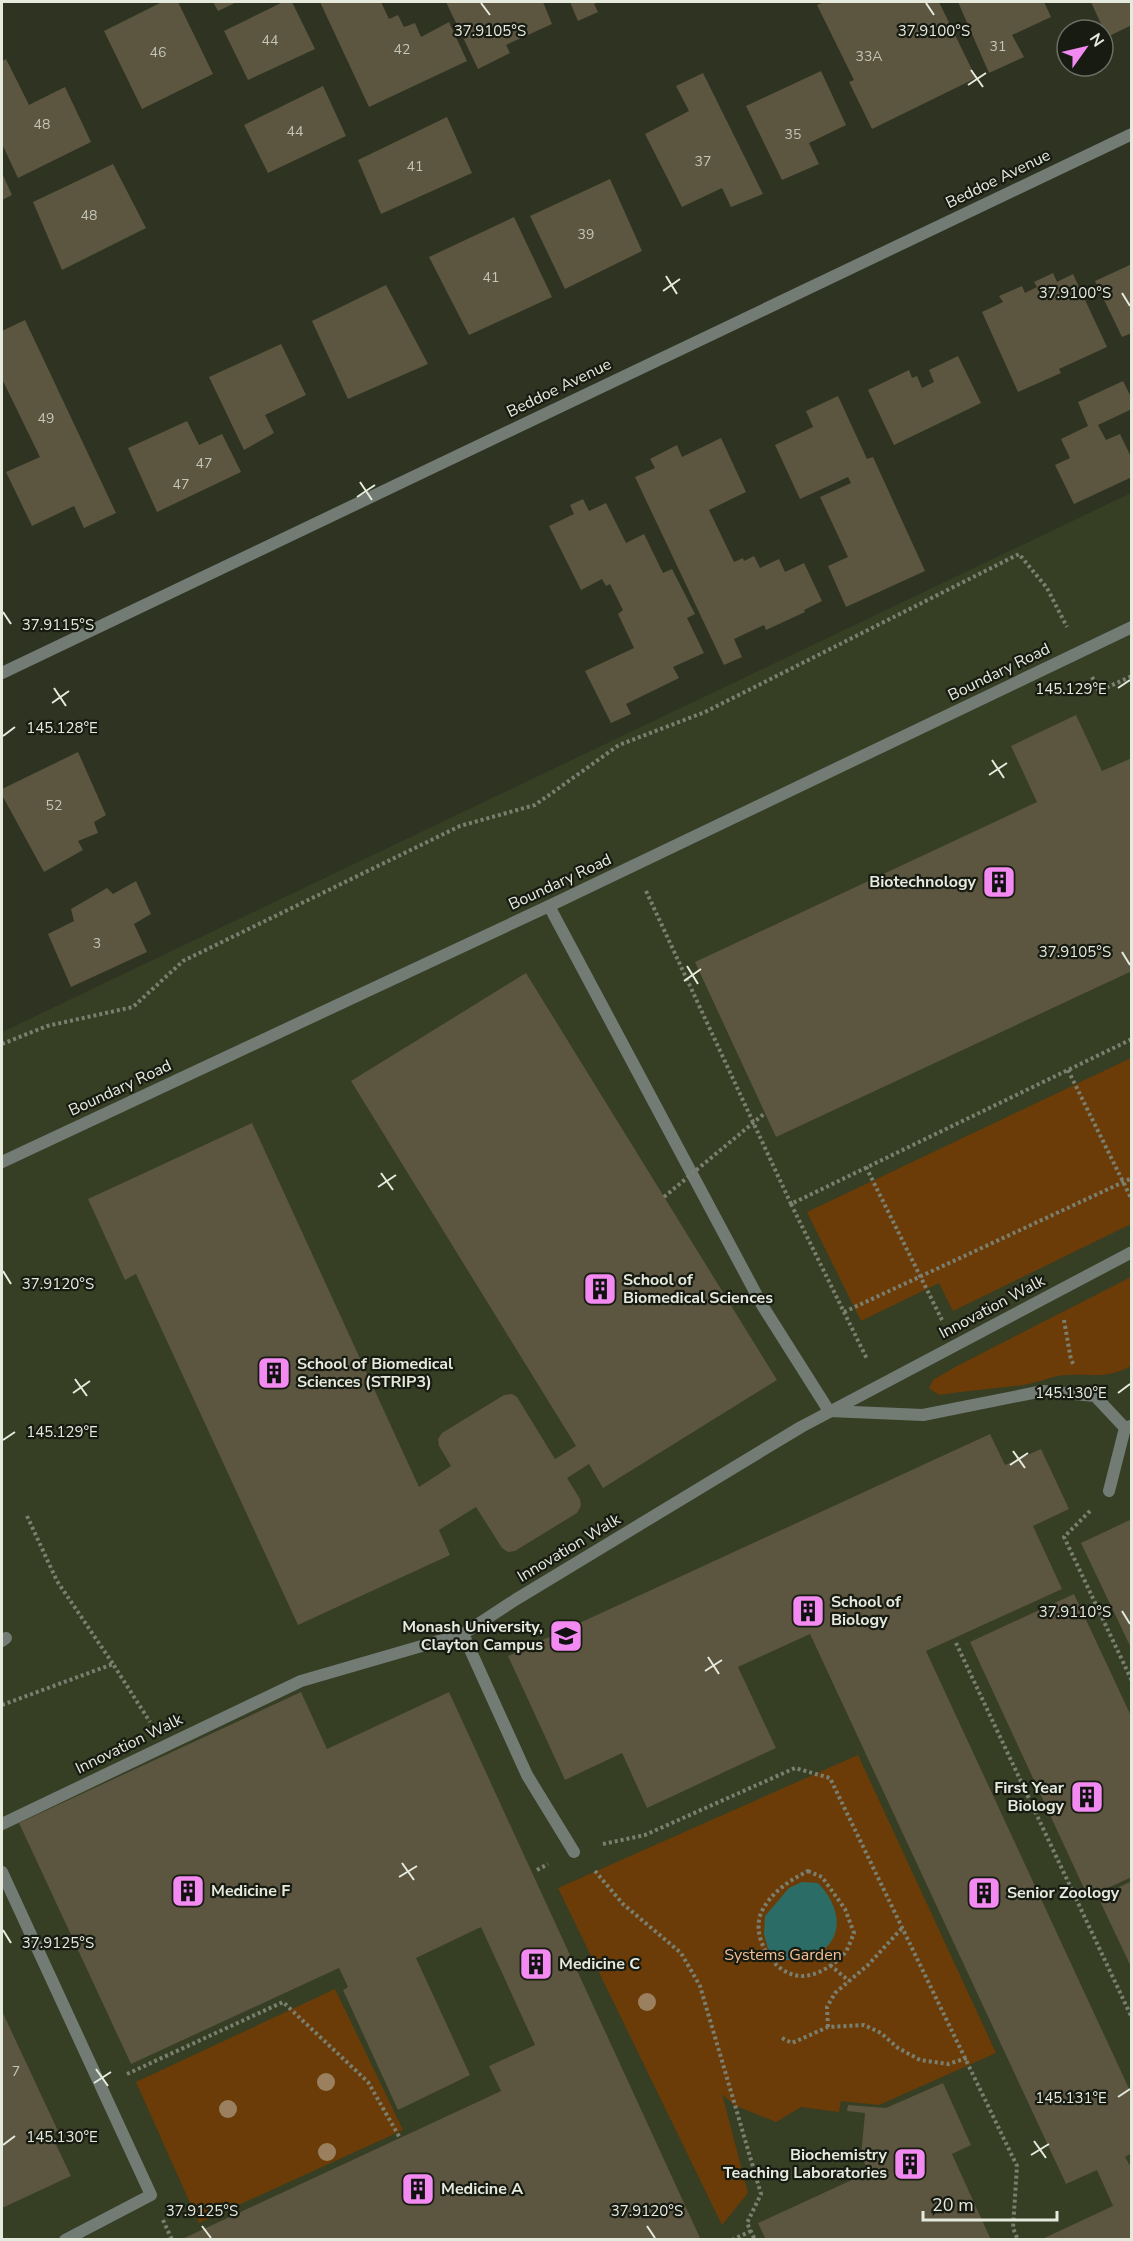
<svg xmlns="http://www.w3.org/2000/svg" width="1133" height="2241" font-family="'Nunito Sans',sans-serif">
	<style>
		.built { fill: #363e24 }
		.green { fill: #6b3c07 }
		.water { fill: #2b6d66 }
		.building { fill: #5c5540 }
		.lines { fill: none; stroke-linecap: round; stroke-linejoin: round }
		.path { stroke: #7a7f6f; stroke-width: 4; stroke-dasharray: 3 3; stroke-linecap: butt }
		.service { stroke: #727c75; stroke-width: 12 }
		.pedestrian { stroke: #727c75; stroke-width: 12 }
		.minor { stroke: #727c75; stroke-width: 12 }
		.path-bridge { stroke: #7a7f6f; stroke-width: 4; stroke-dasharray: 3 3; stroke-linecap: butt }
		.tree { fill: #9b805f }
		.ticks { fill: none; stroke: #e5eadd; stroke-width: 2 }
		.labels { text-anchor: middle; dominant-baseline: central; stroke-width: 4.5; stroke-linejoin: round; paint-order: stroke }
		.number-label { font-size: 14px; fill: #c3c5b6 }
		.street-label { font-size: 16px; fill: #e5eadd; stroke: #181b12 }
		.poi-label { font-size: 16px; font-weight: bold; fill: #e5eadd; stroke: #181b12; text-anchor: start }
		.park-label { font-size: 16px; fill: #f4be92; stroke: #181b12 }
		.ticks-label { font-size: 15px; text-anchor: middle; fill: #e5eadd; stroke: #181b12; stroke-width: 4.5; stroke-linejoin: round; paint-order: stroke }
	</style>
	<rect width="100%" height="100%" fill="#2e3421"/>
	<path class="built" d="M1131,493V2239L2,2240V1032Z"/>
	<path class="green" d="M1131,1058V1224L953,1311L939,1283L861,1321L807,1212Z
		M1131,1277V1366C1107,1379 1094,1374 1068,1375C1053,1375 1038,1383 1023,1385C995,1388 967,1391 939,1395L929,1388L933,1380L957,1366Z
		M858,1755L996,2053L879,2105L841,2101L839,2112L801,2107L776,2122L734,2105L722,2094L748,2193L722,2225L558,1888Z
		M335,1989L403,2130L199,2223L136,2082Z"/>
	<path class="water" d="M802,1882L818,1883C841,1907 847,1940 812,1957C804,1960 792,1960 784,1960L768,1949L764,1934L765,1916L789,1888Z"/>
	<path class="building" d="M162,2H178L213,74L142,109L104,31Z
		M213,2H237L218,11Z
		M283,2H292L315,49L248,80L224,31Z
		M320,2H381L389,19L398,15L404,27L415,23L421,37L449,22L467,61L369,107Z
		M446,2H543L552,24L506,45L510,53L478,69Z
		M570,2H599L594,4L598,12L578,21Z
		M824,2H939L976,78L872,129L849,82L854,80L817,5Z
		M958,2H1044L1051,17L1012,35L1024,57L989,73Z
		M1091,2H1132V25L1107,37Z
		M6,59L29,105L65,87L91,142L18,178L2,144V61Z
		M821,71L846,125L809,143L819,164L782,180L746,106Z
		M703,73L763,194L731,207L722,188L682,207L645,134L689,111L676,86Z
		M323,86L346,136L268,173L244,125Z
		M447,117L472,173L381,214L358,160Z
		M113,164L146,228L62,270L33,202Z
		M2,173L12,195L2,200Z
		M610,179L642,251L565,289L530,216Z
		M514,217L552,297L469,335L429,257Z
		M1132,264V333L1122,337L1095,281Z
		M1053,273L1057,282L1073,274L1107,347L1059,369L1061,373L1018,392L982,312L1003,302L999,296L1022,286L1025,293L1037,287L1034,282Z
		M386,285L428,364L348,399L312,321Z
		M25,320L116,513L84,528L74,506L32,526L6,472L40,457L2,379V331Z
		M281,344L306,395L265,415L274,433L244,450L209,377Z
		M958,356L981,403L894,445L868,390L909,370L912,378L917,376L922,388L934,382L929,370Z
		M1123,381L1132,399V409L1098,425L1106,440L1120,434L1132,459V477L1074,504L1055,465L1070,458L1061,439L1088,426L1078,402Z
		M838,396L867,459L873,457L925,571L846,607L828,566L848,557L820,497L851,483L848,477L800,499L775,445L813,427L806,411Z
		M187,421L199,445L222,434L241,472L157,512L128,448Z
		M721,438L746,492L709,510L734,562L743,558L744,561L754,556L760,568L779,559L785,572L804,563L822,601L804,610L805,612L766,630L764,625L734,639L742,657L724,665L635,477L655,468L650,459L677,445L682,457Z
		M583,499L589,511L606,503L626,543L644,534L663,573L672,569L695,614L687,618L704,653L673,667L679,678L626,704L631,714L611,723L585,671L634,648L618,614L623,610L610,584L606,586L602,579L581,590L549,526L574,514L570,505Z
		M1076,715L1102,771L1132,758V971L776,1137L695,962L1037,802L1011,746Z
		M78,752L106,815L94,822L98,833L78,841L83,850L44,872L2,795V789Z
		M136,881L151,914L134,924L147,952L71,987L48,934L74,921L71,909L107,888L113,894Z
		M526,973L777,1380L603,1488L589,1464L567,1478L580,1499L581,1506L577,1513L515,1551L508,1552L502,1548L476,1507L439,1530L450,1555L298,1625L136,1274L125,1280L88,1199L252,1123L419,1487L451,1466L439,1446L438,1439L442,1433L504,1395L512,1394L517,1397L555,1459L576,1446L351,1081Z
		M990,1434L1005,1465L1041,1449L1069,1509L1033,1526L1062,1589L926,1651L1132,2095V2153L1125,2157L1132,2169V2240H1040L1113,2206L1097,2170L1066,2184L810,1634L738,1667L776,1748L647,1808L622,1753L565,1780L508,1656Z
		M1132,1519V1650L1081,1543Z
		M1074,1594L1132,1718V1877L1088,1897L970,1642Z
		M301,1692L327,1749L449,1692L701,2240H180L501,2091L489,2066L535,2045L481,1927L416,1958L470,2075L398,2110L343,1990L348,1987L339,1968L131,2064L19,1823Z
		M1132,1881V1969L1098,1897Z
		M2,2011L58,2131L51,2134L71,2176L2,2208Z
		M943,2083L971,2145L952,2154L991,2240H766L758,2223L869,2172L861,2156L865,2113L847,2111L848,2105L886,2108Z"/>
	<g class="lines">
		<path class="path" d="M1092,677L1099,691L1132,676
			M646,891L791,1204L1132,1039
			M2,1044L47,1026L133,1007L183,961L460,826L535,805L619,745L705,712L1019,554L1047,588L1067,627
			M1068,1070L1132,1200
			M866,1167L942,1320
			M791,1204L867,1359
			M844,1312L1132,1178
			M1064,1320L1071,1360L1074,1365
			M1090,1511L1064,1537L1132,1681
			M27,1516L57,1581L113,1664
			M956,1643L1132,2018
			M2,1705L113,1664L150,1722
			M603,1844L645,1835L795,1768L830,1778L1017,2166L1013,2228L1018,2240
			M537,1870L548,1864
			M595,1871L623,1904L681,1953L700,1986L761,2194L747,2223L755,2240
			M808,1871L822,1877L845,1909L854,1933C851,1939 849,1948 844,1954C834,1965 816,1977 800,1976C773,1974 751,1937 761,1913C770,1893 790,1880 808,1871Z
			M830,1965L849,1981
			M828,2027L827,2007L835,1993L868,1965L903,1927
			M782,2038L792,2043L828,2027L864,2025L881,2033L898,2048L920,2060L948,2064L967,2058
			M127,2074L283,2002L368,2082L400,2138
			M163,2220L172,2240
			M732,2240L751,2231"/>
		<path class="service" d="M549,906L762,1305L829,1411L923,1415L1043,1391L1095,1396L1125,1428
			M1109,1491L1125,1428L1130,1426"/>
		<path class="pedestrian" d="M463,1634L527,1775L574,1852
			M2,1824L301,1681L463,1634L515,1600L801,1427L1132,1252
			M2,1872L151,2195L65,2240"/>
		<path class="minor" d="M2,673L1132,134
			M2,1162L549,906L1132,627
			M2,1641L6,1638"/>
		<path class="path-bridge" d="M664,1197L765,1113"/>
	</g>
	<g class="tree">
		<circle cx="647" cy="2002" r="9"/>
		<circle cx="326" cy="2082" r="9"/>
		<circle cx="228" cy="2109" r="9"/>
		<circle cx="327" cy="2152" r="9"/>
	</g>
	<path class="ticks" d="M481,3L490,15M926,3L934,15M971,70L983,87M968,85L986,73M666,276L677,294M663,291L680,279M1122,293L1130,306M360,482L372,500M357,497L375,485M3,612L11,624M54,688L66,706M1118,688L1130,680M52,703L69,691M3,736L15,727M992,760L1004,778M989,775L1007,763M1122,952L1130,965M687,966L698,984M684,981L701,969M381,1173L393,1190M378,1187L396,1175M3,1271L11,1284M75,1379L87,1396M73,1393L90,1381M1118,1393L1130,1384M3,1440L15,1432M1013,1451L1025,1468M1010,1465L1028,1453M1122,1611L1130,1624M708,1657L719,1674M705,1671L722,1660M402,1863L414,1880M399,1877L417,1866M3,1930L11,1943M96,2069L108,2086M94,2083L111,2072M1118,2097L1130,2089M1034,2141L1046,2158M3,2145L15,2136M1031,2155L1049,2144M202,2226L211,2238M647,2226L655,2238"/>
	<defs>
		<symbol id="building-square" viewBox="-11 -11 22 22"><rect x="-9" y="-9" width="18" height="18" rx="4" fill="#f38af1" stroke="#181b12"/><path d="M-4-6H4V6H1V3H-1V6H-4ZM-2.5-4.3h1.7v1.8h-1.7ZM.8-4.3h1.7v1.8H.8ZM-2.5-1h1.7V.8h-1.7ZM.8-1h1.7V.8H.8Z" fill="#111"/></symbol>
		<symbol id="university-square" viewBox="-11 -11 22 22"><rect x="-9" y="-9" width="18" height="18" rx="4" fill="#f38af1" stroke="#181b12"/><path d="M0-5L7-2L0 1L-7-2ZM-4 1L0 2.5L4 1V4Q0 6-4 4Z" fill="#111"/></symbol>
	</defs>
	<g fill-rule="evenodd">
		<use href="#building-square" x="980" y="863" width="38" height="38"/>
		<use href="#building-square" x="581" y="1270" width="38" height="38"/>
		<use href="#building-square" x="255" y="1354" width="38" height="38"/>
		<use href="#building-square" x="789" y="1592" width="38" height="38"/>
		<use href="#university-square" x="547" y="1617" width="38" height="38"/>
		<use href="#building-square" x="1068" y="1778" width="38" height="38"/>
		<use href="#building-square" x="169" y="1872" width="38" height="38"/>
		<use href="#building-square" x="965" y="1874" width="38" height="38"/>
		<use href="#building-square" x="517" y="1945" width="38" height="38"/>
		<use href="#building-square" x="891" y="2145" width="38" height="38"/>
		<use href="#building-square" x="399" y="2170" width="38" height="38"/>
	</g>
	<g class="labels">
		<g class="number-label">
			<text x="270" y="40">44</text>
			<text x="998" y="46">31</text>
			<text x="402" y="49">42</text>
			<text x="158" y="52">46</text>
			<text x="869" y="56">33A</text>
			<text x="42" y="124">48</text>
			<text x="295" y="131">44</text>
			<text x="793" y="134">35</text>
			<text x="703" y="161">37</text>
			<text x="415" y="166">41</text>
			<text x="89" y="215">48</text>
			<text x="586" y="234">39</text>
			<text x="491" y="277">41</text>
			<text x="46" y="418">49</text>
			<text x="204" y="463">47</text>
			<text x="181" y="484">47</text>
			<text x="54" y="805">52</text>
			<text x="97" y="943">3</text>
			<text x="16" y="2071">7</text>
		</g>
		<g class="street-label">
			<text transform="translate(998 179) rotate(-26)">Beddoe Avenue</text>
			<text transform="translate(559 388) rotate(-26)">Beddoe Avenue</text>
			<text transform="translate(999 672) rotate(-26)">Boundary Road</text>
			<text transform="translate(560 882) rotate(-25)">Boundary Road</text>
			<text transform="translate(120 1088) rotate(-25)">Boundary Road</text>
			<text transform="translate(992 1307) rotate(-28)">Innovation Walk</text>
			<text transform="translate(569 1548) rotate(-31)">Innovation Walk</text>
			<text transform="translate(129 1744) rotate(-26)">Innovation Walk</text>
		</g>
		<g class="poi-label">
			<text x="976" y="882" text-anchor="end">Biotechnology</text>
			<text x="623" y="1280">School of<tspan x="623" dy="18">Biomedical Sciences</tspan></text>
			<text x="297" y="1364">School of Biomedical<tspan x="297" dy="18">Sciences (STRIP3)</tspan></text>
			<text x="831" y="1602">School of<tspan x="831" dy="18">Biology</tspan></text>
			<text x="543" y="1627" text-anchor="end">Monash University,<tspan x="543" dy="18">Clayton Campus</tspan></text>
			<text x="1064" y="1788" text-anchor="end">First Year<tspan x="1064" dy="18">Biology</tspan></text>
			<text x="211" y="1891">Medicine F</text>
			<text x="1007" y="1893">Senior Zoology</text>
			<text x="559" y="1964">Medicine C</text>
			<text x="887" y="2155" text-anchor="end">Biochemistry<tspan x="887" dy="18">Teaching Laboratories</tspan></text>
			<text x="441" y="2189">Medicine A</text>
		</g>
		<g class="park-label">
			<text x="783" y="1955">Systems Garden</text>
		</g>
	</g>
	<g class="ticks-label">
		<text x="490" y="36">37.9105°S</text>
		<text x="934" y="36">37.9100°S</text>
		<text x="1075" y="298">37.9100°S</text>
		<text x="58" y="630">37.9115°S</text>
		<text x="1071" y="694">145.129°E</text>
		<text x="62" y="733">145.128°E</text>
		<text x="1075" y="957">37.9105°S</text>
		<text x="58" y="1289">37.9120°S</text>
		<text x="1071" y="1398">145.130°E</text>
		<text x="62" y="1437">145.129°E</text>
		<text x="1075" y="1617">37.9110°S</text>
		<text x="58" y="1948">37.9125°S</text>
		<text x="1071" y="2103">145.131°E</text>
		<text x="62" y="2142">145.130°E</text>
		<text x="202" y="2216">37.9125°S</text>
		<text x="647" y="2216">37.9120°S</text>
	</g>
	<rect width="1133" height="2241" fill="none" stroke="#e5eadd" stroke-width="6"/>
	<g transform="translate(1085 48) rotate(56)"><circle r="28" fill="#181b12" stroke="#6a6e63" stroke-width="1.5"/>
	<path d="M0-4.5L10 22L0 15L-10 22Z" fill="#f38af1"/>
	<text y="-9" font-size="16" font-weight="bold" text-anchor="middle" fill="#e5eadd">N</text>
	</g>
	<path d="M923 2211v9h134v-9" fill="none" stroke="#e5eadd" stroke-width="3"/>
	<text x="932" y="2211" font-size="18" fill="#e5eadd" stroke="#181b12" stroke-width="4.5" paint-order="stroke">20 m</text>
</svg>
